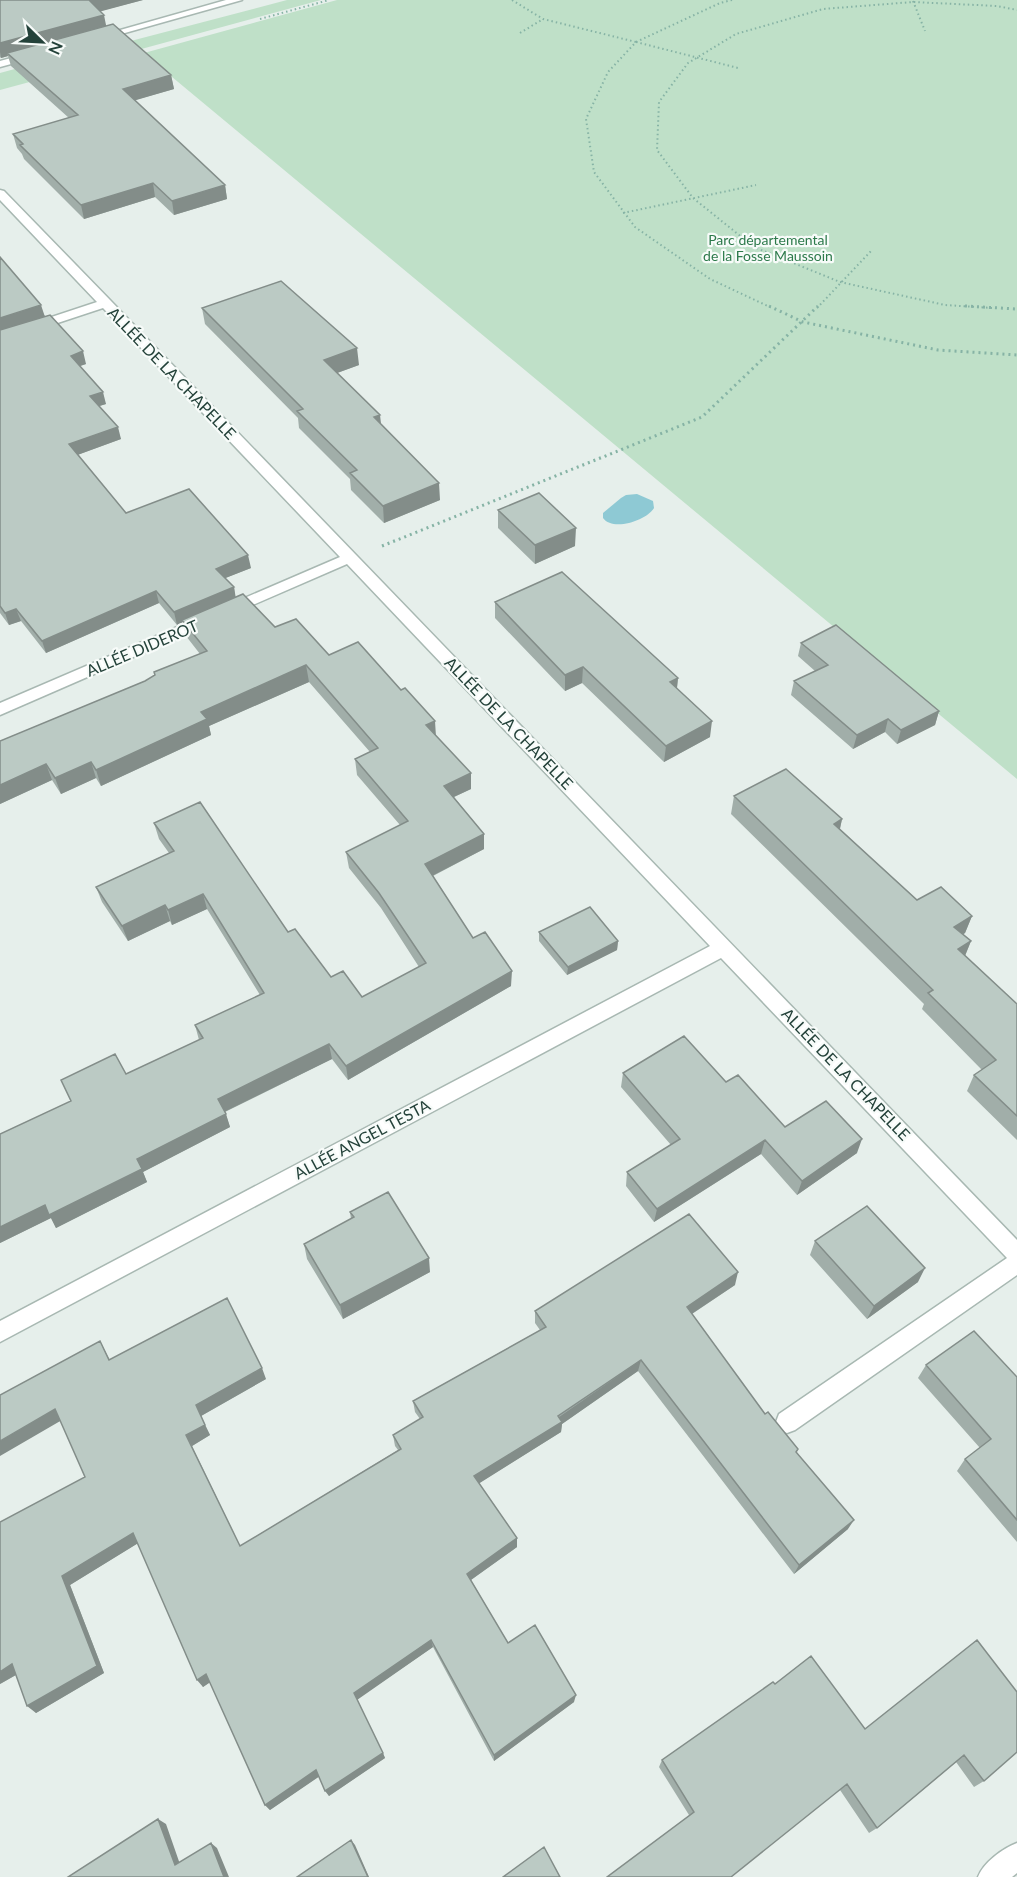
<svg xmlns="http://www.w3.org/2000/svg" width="1017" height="1877" font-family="Lato,sans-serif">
<rect width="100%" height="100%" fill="#e6efeb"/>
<path fill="#bfe0c8" d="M287,0H321L90,63L81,54Z
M337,0H1017V779L154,62L157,61L115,72L104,64Z
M59,57L74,70L0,90V73Z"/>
<path fill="#8ec9d4" d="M637,494L653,501L654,508C647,520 613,532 603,518V513L621,498L626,495Z"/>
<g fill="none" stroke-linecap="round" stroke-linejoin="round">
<defs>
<path id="minor" d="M226,0H242L100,40L92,38Z
M33,52L38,55L37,57L0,67V61Z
M0,190L4,191L110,300L1017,1240V1275L795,1430L787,1433L779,1430L776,1422L779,1414L1007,1258L721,958L0,1342V1321L710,946L347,564L0,715V703L340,557L103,308L0,342V334L97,302L0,200Z
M1017,1843V1873L1012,1877H978C984,1862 1002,1849 1017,1843Z"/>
</defs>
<use href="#minor" stroke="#a8b8b2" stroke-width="3"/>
<path stroke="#86b3a5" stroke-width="2" stroke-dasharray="1.5 3" stroke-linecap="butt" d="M512,0L543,19L636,42
M732,0L720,3L636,42L608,72L586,119L594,172L635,227L710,279L772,308
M913,1L925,31
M260,19L329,0
M520,33L543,19
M623,213L756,185
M817,308L872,250
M992,308L945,305L840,282L754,247L693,198L657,150L659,102L688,63L736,34L823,9L913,2L997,6L1017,10"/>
<path stroke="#86b3a5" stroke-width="3" stroke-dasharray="2 4" stroke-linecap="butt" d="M769,306L803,322L938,350L1017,355
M965,306L1017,309
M382,546L702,417L818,306"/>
<use href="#minor" fill="#fff" fill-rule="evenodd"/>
<path stroke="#86b3a5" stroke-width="2" stroke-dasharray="1.5 3" stroke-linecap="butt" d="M636,42L738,68"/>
</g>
<path fill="#a1aea9" d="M0,0H143L100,11L106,26L171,75L174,89L135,100L225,185L227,199L174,215L155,197L84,219L24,159L22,154L17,148L13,134L69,118L11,66L8,56L1,58L0,57Z
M0,257L45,316L86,364L80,366L106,404L99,406L121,439L77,455L126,513L251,568L225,578L234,587L235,597L275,627L329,655L436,736L471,789L454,797L484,834V849L433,876L473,938L511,986L348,1080L332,1059L225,1112L230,1127L143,1172L147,1182L56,1228L51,1218L0,1243V1134L71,1101L126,1074L199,1040L195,1025L260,995L207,909L172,925L170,921L128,941L102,902L96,887L169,853L159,839L154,823L288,932L331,977L362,997L419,967L381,908L349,868L346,852L400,825L357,775L355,759L370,752L309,682L209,726L211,735L101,786L96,778L61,794L52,780L0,804V741L145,681L155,676L154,672L200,654L186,636L183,622L177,625L159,603L46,653L21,621L9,625L0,613Z
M202,308L359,365L337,373L381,424L440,500L384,523L351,490L350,479L299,428L298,418L205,324Z
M498,510L575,546L535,564L498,528Z
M495,602L678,678L677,689L710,737L664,762L582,683L565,691L495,618Z
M801,643L939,711L935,725L897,744L885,732L853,749L791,695L794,681L815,671L798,656Z
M734,796L842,819L840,829L917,900L972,916L965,933L963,934L971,941L965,956L1017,1004V1140L967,1091L974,1075L982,1070L922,1009L924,1004L731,814Z
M539,932L618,941L617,950L567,975L539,941Z
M623,1073L726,1082L785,1127L857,1153L797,1195L761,1154L654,1222L626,1186L627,1172L671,1145L621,1087Z
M350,1212L430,1272L343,1319L307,1259L304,1244L351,1219Z
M815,1241L918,1282L867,1319L810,1255Z
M735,1285L692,1314L765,1414L798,1449L796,1453L848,1529L794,1574L638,1371L562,1424L561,1432L479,1483L517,1538V1547L471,1580L508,1643L574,1702L494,1761L433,1647L357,1699L385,1758L329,1796L319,1776L270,1810L265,1805L210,1682L203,1687L138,1543L70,1585L104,1673L36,1713L16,1675L0,1684L85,1477L100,1341L110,1360L266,1379L201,1416L210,1435L192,1446L240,1546L398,1450L395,1446L393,1435L420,1419L415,1412L413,1401L540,1330L535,1323V1311Z
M926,1365L1017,1377V1542L957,1471L965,1459L980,1448L918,1378Z
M977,1640L984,1781L974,1787L956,1762L877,1828L869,1833L840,1790L689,1815L659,1767L662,1760L775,1684L865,1729Z"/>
<path fill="#838d89" d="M88,0H143L91,14Z
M104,15L107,30L7,53L8,56L1,58L0,52V43Z
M171,75L174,89L126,103L123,89Z
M153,183L155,197L84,219L81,205Z
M225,185L227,199L174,215L172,201Z
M41,305L45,317L0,332V318Z
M357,348L359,365L326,377L324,360Z
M83,351L86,364L74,368L71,356Z
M103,392L106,404L93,408L90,396Z
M380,415L382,432L374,417Z
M118,427L121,439L72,457L69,444Z
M439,483L440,500L384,523L383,506Z
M576,528L575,546L535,564V545Z
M248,555L251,568L218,581L216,569Z
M234,587L236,599L182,620L183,622L177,625L174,612Z
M156,591L159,603L46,653L42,641Z
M16,609L21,621L9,625L5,613Z
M306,665L309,682L209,726L211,735L101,786L96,770L201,712Z
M583,667L582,683L565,691V675Z
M678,678L676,695L670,682Z
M939,711L935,725L897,744L901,730Z
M888,719L885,732L853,749L857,735Z
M435,721L436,737L426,725Z
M712,721L710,737L664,762L666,746Z
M91,762L96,778L61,794L55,778Z
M46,764L52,780L0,804V785Z
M471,773V789L445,801L444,786Z
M842,819L838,837L834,824Z
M484,834V849L426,879L425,864Z
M203,894L207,909L172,925L168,910Z
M165,905L170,921L128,941L122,926Z
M972,916L965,933L948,944L954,927Z
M618,941L617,950L567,975L568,967Z
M971,941L964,958L958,949Z
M512,971L511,986L348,1080L346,1066Z
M329,1044L332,1059L222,1113L218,1099Z
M226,1114L230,1127L143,1172L147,1182L56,1228L51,1218L0,1243V1227Z
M862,1139L857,1153L797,1195L802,1181Z
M765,1140L761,1154L654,1222L657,1209Z
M429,1258L430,1272L343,1319L340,1305Z
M925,1268L918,1282L867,1319L874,1306Z
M738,1272L735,1285L684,1319L687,1307Z
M641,1360L638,1371L562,1424L561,1432L475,1486L474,1476Z
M262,1368L266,1379L201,1416L196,1405Z
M55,1409L62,1420L0,1456V1441Z
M205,1425L210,1435L192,1446L186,1435Z
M854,1520L848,1529L794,1574L799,1565Z
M133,1533L140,1542L70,1585L104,1673L36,1713L27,1706L62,1576Z
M517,1538V1547L468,1582L467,1574Z
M431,1640L433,1647L357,1700L354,1693Z
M12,1664L21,1672L0,1684V1672Z
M206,1674L212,1681L203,1687L197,1680Z
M576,1695L574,1702L494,1761V1755Z
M383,1753L385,1758L329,1796L325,1791Z
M316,1770L320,1776L270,1810L265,1805Z
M158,1819L166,1824L182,1870L175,1865Z
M351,1840L355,1845L369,1877H368Z
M211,1843L217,1848L229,1877H224Z"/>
<path fill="#bbcac4" stroke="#838d89" stroke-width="1.5" d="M0,0H89L104,15L0,43Z
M113,24L171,75L123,89L225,185L172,201L153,183L81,205L20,145L23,144L13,134L78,115L7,53Z
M0,257L41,305L0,318Z
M281,281L357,348L324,360L380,415L374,417L439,483L383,506L350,473L357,470L297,411L303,409L202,308Z
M50,315L83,351L71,356L103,392L90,396L118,427L69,444L126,513L189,489L248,555L216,569L234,587L174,612L156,591L42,641L16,609L5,613L0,606V330Z
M539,493L576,528L535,545L498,510Z
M562,572L678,678L670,682L712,721L666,746L583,667L565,675L495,602Z
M243,594L275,627L296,619L329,655L358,642L401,690L405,688L435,721L426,725L471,773L444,786L484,834L425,864L473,938L485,932L512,971L346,1066L329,1044L218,1099L226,1114L137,1159L142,1169L49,1215L45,1205L0,1227V1134L71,1101L61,1080L115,1054L126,1074L203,1038L195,1025L264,993L203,894L168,910L165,905L122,926L96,887L174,851L154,823L200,802L288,932L295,929L331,977L343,971L362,997L426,963L379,893L346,852L408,821L355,759L378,748L306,665L201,712L207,719L96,770L91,762L55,778L46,764L0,785V741L145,681L155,675L154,672L207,651L182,620Z
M836,625L939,711L901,730L888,719L857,735L794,681L828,665L801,643Z
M786,769L842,819L834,824L917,900L941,887L972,916L954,927L971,941L958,949L1017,1004V1116L974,1075L996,1060L928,993L933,990L734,796Z
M590,907L618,941L568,967L539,932Z
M684,1036L726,1082L738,1075L785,1127L826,1101L862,1139L802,1181L765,1140L657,1209L627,1172L680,1139L623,1073Z
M388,1192L429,1258L340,1305L304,1244L354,1217L350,1212Z
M867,1206L925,1268L874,1306L815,1241Z
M689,1214L738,1272L687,1307L765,1414L768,1412L798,1449L796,1452L854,1520L799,1565L641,1360L558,1416L562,1422L474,1476L517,1538L467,1574L508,1643L535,1625L576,1695L494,1755L431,1640L354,1693L383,1753L325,1791L316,1770L265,1805L206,1674L197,1680L133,1533L62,1576L97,1666L27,1706L12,1664L0,1672V1522L85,1477L55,1409L0,1441V1395L100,1341L109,1360L227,1298L262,1368L196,1405L205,1425L186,1435L240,1546L401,1449L393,1435L423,1417L413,1401L546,1327L535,1311Z
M974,1331L1017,1377V1520L965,1459L991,1439L926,1365Z
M977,1640L1017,1692V1752L984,1781L964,1755L877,1828L847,1784L731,1877H607L694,1812L662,1760L773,1682L775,1684L811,1656L865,1729Z
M158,1819L175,1865L211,1843L224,1877H68Z
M351,1840L368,1877H297Z
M544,1847L560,1877H503Z"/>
<g text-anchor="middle" stroke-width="4.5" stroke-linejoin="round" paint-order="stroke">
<g font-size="14" fill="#2d7a4b" stroke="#f7fbf9">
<text x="768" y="245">Parc départemental<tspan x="768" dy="16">de la Fosse Maussoin</tspan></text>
</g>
<g font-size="16" fill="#24423a" stroke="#f7fbf9">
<text transform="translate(172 373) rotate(46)" y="6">ALLÉE DE LA CHAPELLE</text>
<text transform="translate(142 648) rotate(-23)" y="6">ALLÉE DIDEROT</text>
<text transform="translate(509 723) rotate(46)" y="6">ALLÉE DE LA CHAPELLE</text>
<text transform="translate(846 1074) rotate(46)" y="6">ALLÉE DE LA CHAPELLE</text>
<text transform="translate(362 1139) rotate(-28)" y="6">ALLÉE ANGEL TESTA</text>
</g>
</g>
<g transform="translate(42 42) rotate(114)" stroke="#f7fbf9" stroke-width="4.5" paint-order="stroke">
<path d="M0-4.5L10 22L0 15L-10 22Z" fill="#24423a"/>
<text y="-9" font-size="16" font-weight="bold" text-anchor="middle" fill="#24423a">N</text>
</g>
</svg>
